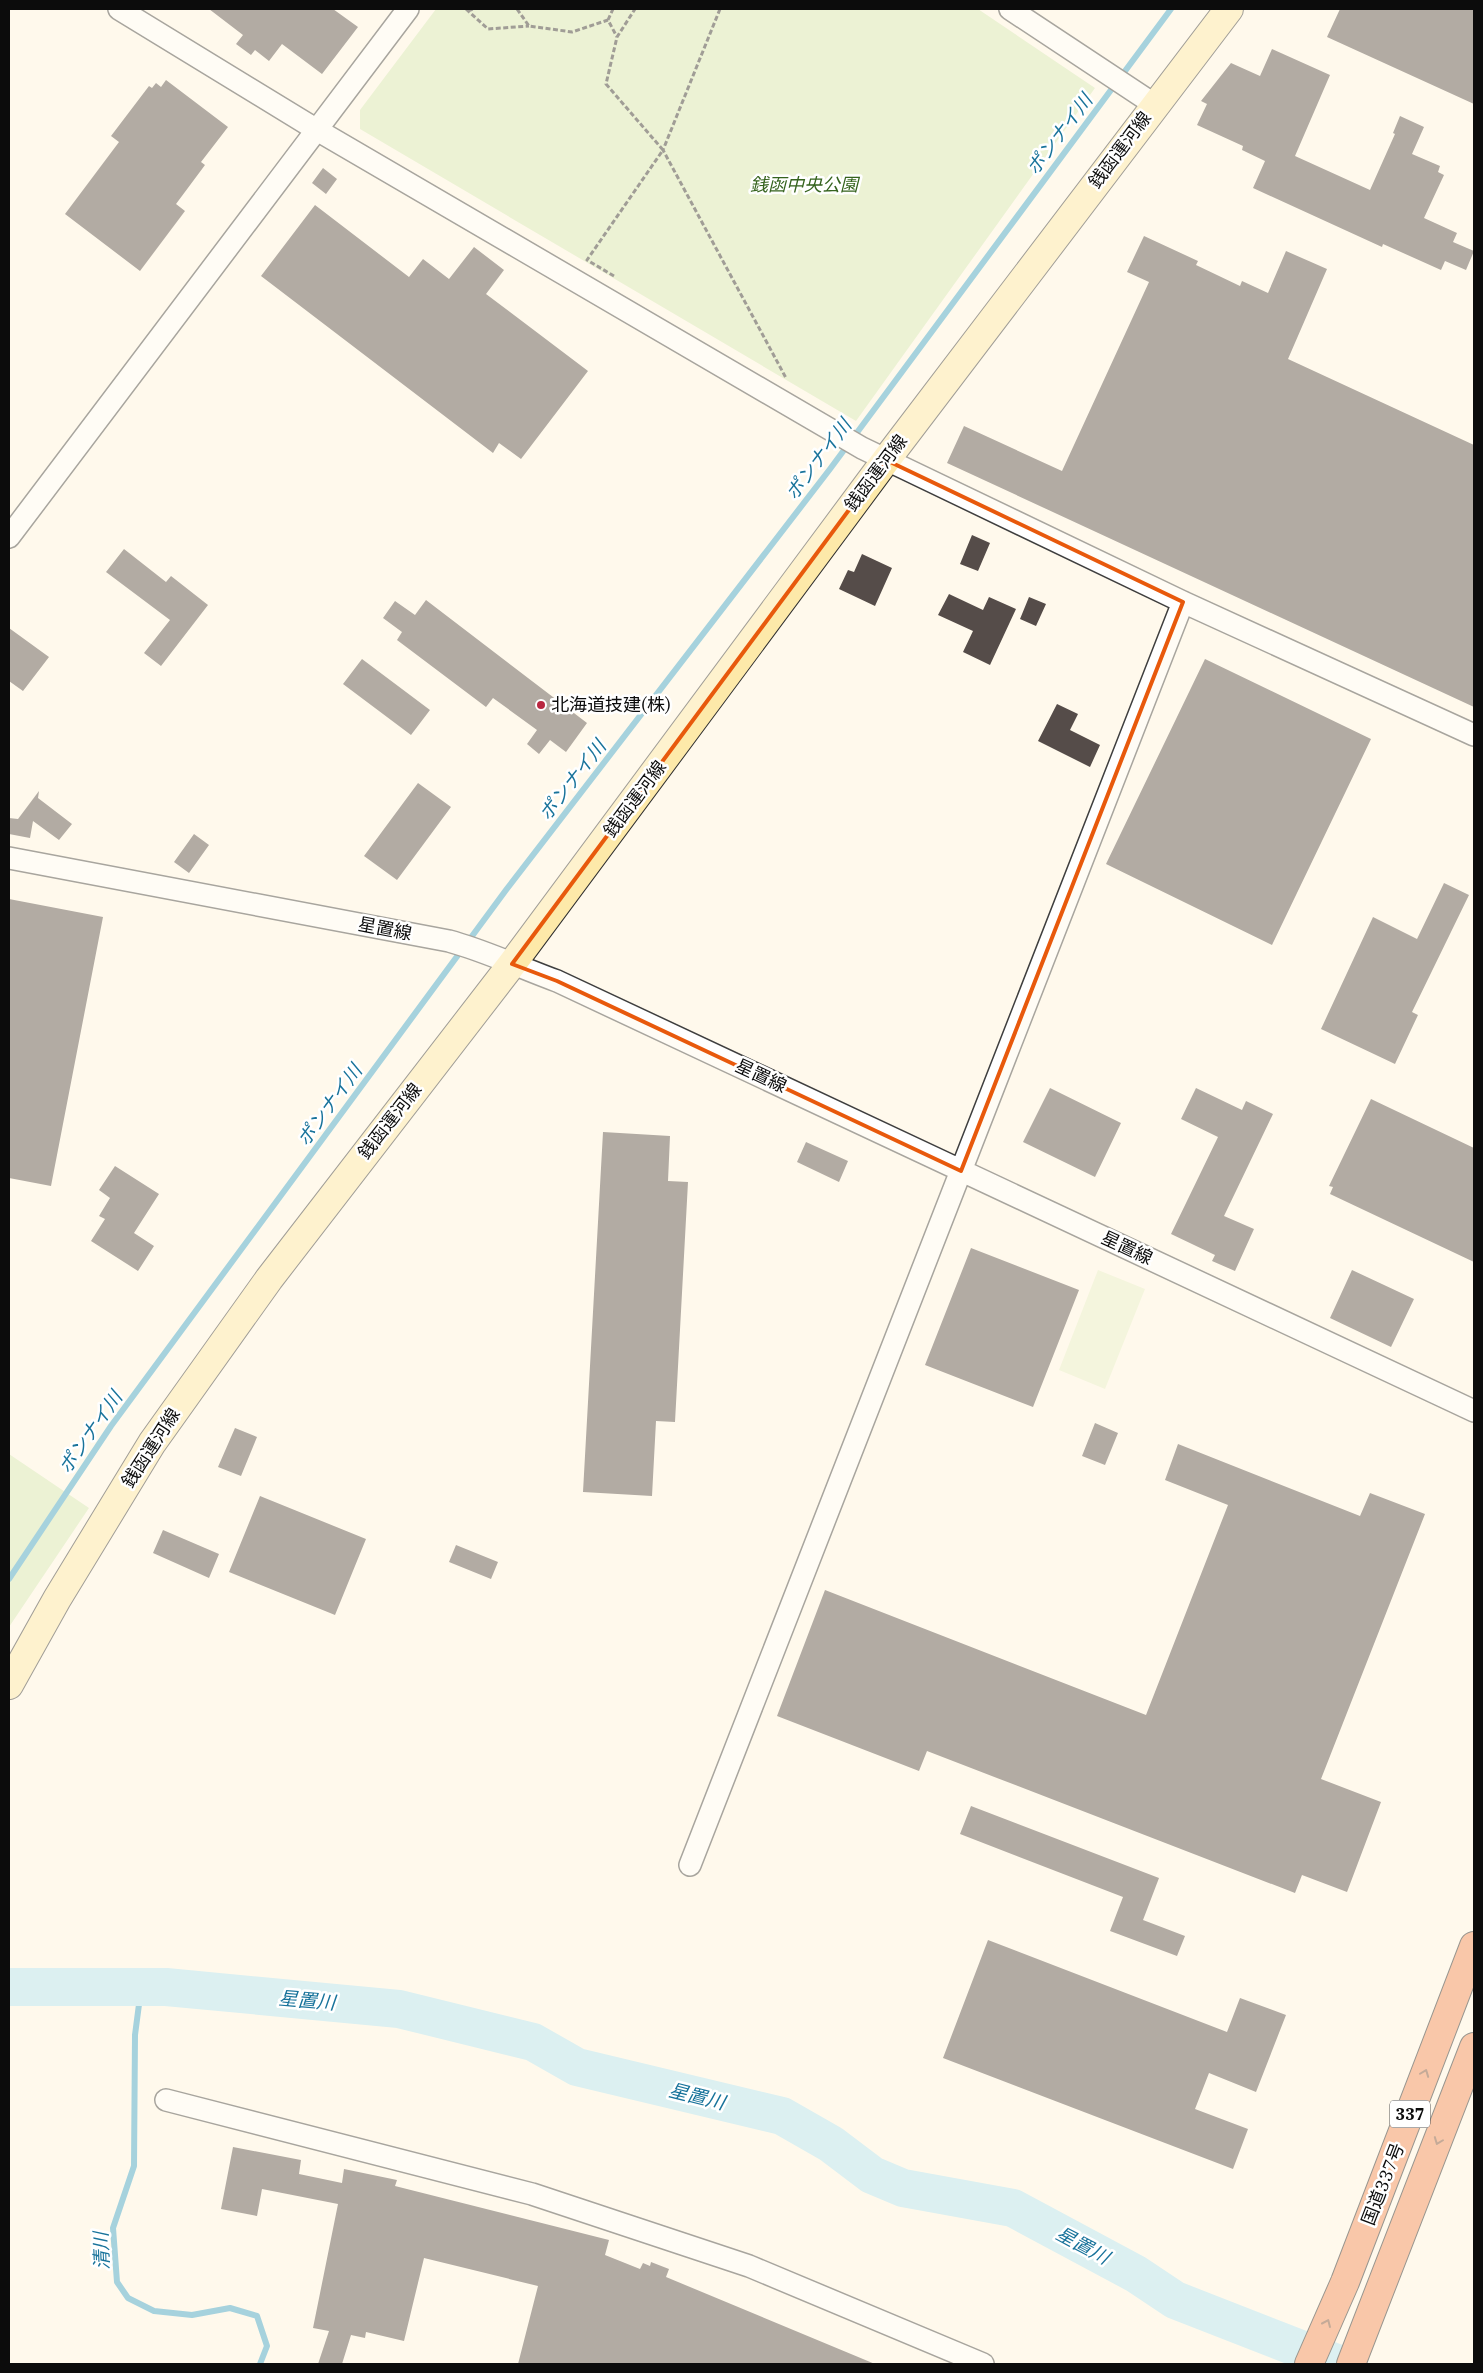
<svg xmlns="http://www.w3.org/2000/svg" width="1483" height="2373" font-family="'IBM Plex Serif','Noto Sans JP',serif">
<rect width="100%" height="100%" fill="#fff9ec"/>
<path fill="#d6e8b7" d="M436,9H978L1095,88L856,421L360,129V110Z
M9,1454L89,1508L9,1627Z"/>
<path fill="#e7efc9" d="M1098,1270L1145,1289L1105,1389L1059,1370Z"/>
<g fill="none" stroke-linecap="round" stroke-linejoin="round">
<path stroke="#3ba3ca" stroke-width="6" d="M9,1579L111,1426L506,890L830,469L1171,9
M141,1989L135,2035L134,2166L113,2228L117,2282L128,2298L154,2311L192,2315L230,2308L257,2316L267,2346L260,2364"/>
<path stroke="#b2e4f5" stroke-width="38" d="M9,1987H166L399,2009L533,2042L577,2067L782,2116L831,2144L872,2175L903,2188L1013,2208L1136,2274L1175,2300L1339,2364"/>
</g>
<path fill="#554c49" d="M209,9H333L358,27L322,74L282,44L269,61L255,50L251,55L236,44L243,35Z
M1340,9H1474V104L1327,37Z
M1272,49L1330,75L1295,156L1370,190L1395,134L1393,133L1400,116L1424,127L1412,154L1440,166L1438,172L1444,175L1424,218L1457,233L1453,242L1474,251L1466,270L1445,261L1441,270L1383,244L1382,247L1253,188L1265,161L1242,150L1243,146L1197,125L1207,104L1201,101L1231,63L1260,76Z
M166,80L228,127L201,162L205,165L176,204L185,211L140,271L65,214L119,142L111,136L149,86L152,88L156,83L161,87Z
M323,168L337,179L326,194L312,183Z
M315,205L409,277L423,259L449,279L474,247L504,270L486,294L588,371L521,459L499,443L493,453L261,276Z
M1144,236L1198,261L1196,265L1240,286L1242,281L1268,293L1286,251L1327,269L1288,359L1474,445V707L947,463L964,426L1062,471L1149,282L1127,272Z
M972,535L990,543L978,571L960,564Z
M124,549L166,582L171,576L208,605L161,666L144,653L170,620L106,572Z
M862,554L892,568L875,606L839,589L848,570L854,572Z
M949,594L983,610L989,597L1016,609L990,665L963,652L973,631L938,615Z
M1029,597L1046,604L1036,626L1020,619Z
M426,600L587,723L566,752L550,740L539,754L527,744L537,730L493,698L486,707L397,640L402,632L383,618L395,601L415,615Z
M9,628L49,657L23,691L9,681Z
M362,659L430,710L411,735L343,684Z
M1205,659L1371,739L1272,945L1106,864Z
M1057,704L1078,714L1070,730L1100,745L1090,767L1038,741Z
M418,783L451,807L397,880L364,856Z
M39,791L38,798L72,824L59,840L33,821L30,838L9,834V818L18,819Z
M194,834L209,845L189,873L174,862Z
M1444,883L1469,895L1412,1012L1418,1015L1395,1064L1321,1029L1373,917L1417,939Z
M9,899L103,917L51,1186L9,1178Z
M1050,1088L1121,1123L1095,1177L1023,1142Z
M1196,1088L1242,1110L1246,1101L1273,1114L1224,1216L1254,1229L1235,1271L1212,1261L1215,1255L1171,1234L1218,1137L1181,1119Z
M1371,1099L1474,1148V1262L1330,1194L1333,1187L1329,1186Z
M603,1132L670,1136L668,1181L688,1182L675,1422L656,1421L652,1496L583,1492Z
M806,1142L848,1161L839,1182L797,1162Z
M115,1166L159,1194L134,1233L154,1246L138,1271L91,1241L105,1219L99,1216L110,1198L99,1190Z
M971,1248L1079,1290L1033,1407L925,1365Z
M1352,1270L1414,1299L1391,1347L1330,1318Z
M1095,1423L1118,1433L1105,1465L1082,1456Z
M235,1428L257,1437L241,1476L218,1467Z
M1178,1444L1360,1516L1370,1493L1425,1514L1321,1779L1381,1802L1347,1892L1302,1875L1295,1893L927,1751L919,1771L777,1716L825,1590L1146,1715L1228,1505L1165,1480Z
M260,1496L366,1539L335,1615L229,1572Z
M163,1530L219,1554L209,1578L153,1553Z
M456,1545L498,1562L491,1579L449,1562Z
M971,1806L1159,1878L1143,1920L1185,1936L1177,1956L1110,1931L1123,1897L960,1834Z
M988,1940L1227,2032L1240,1998L1286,2015L1256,2092L1209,2073L1195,2109L1248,2129L1233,2169L943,2058Z
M233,2147L301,2160L299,2174L342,2183L344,2169L397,2180L395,2186L609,2240L605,2255L640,2269L643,2263L650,2266L651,2262L669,2269L666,2277L875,2364H518L538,2286L424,2258L404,2341L366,2332L365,2338L351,2335L342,2364H318L329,2331L313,2328L338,2204L262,2189L257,2216L221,2209Z"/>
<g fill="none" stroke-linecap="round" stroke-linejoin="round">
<defs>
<path id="street" d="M119,9L317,130L862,448L1183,602L1474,735
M1010,9L1155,105
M9,537L408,9
M9,858L449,941C486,951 521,968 557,981L1474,1411
M690,1865L1183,602
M166,2100L532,2194L749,2266L983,2364"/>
<path id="secondary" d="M9,1685L57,1599L152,1443L269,1279L512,964L886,460L1229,9"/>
<path id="highway" d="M1309,2364L1345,2282L1474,1946
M1351,2364L1474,2047"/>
</defs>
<use href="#street" stroke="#3f3f3f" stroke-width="24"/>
<use href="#secondary" stroke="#2e2e2e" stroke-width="30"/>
<use href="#highway" stroke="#1d1d1d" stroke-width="30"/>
<path stroke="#2e2e2e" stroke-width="3" stroke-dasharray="5 2.5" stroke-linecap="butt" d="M466,9L488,29L529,26
M517,9L529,26L572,32L608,20L617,37
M720,9L663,150L786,378
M468,11L473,9
M608,20L613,9
M614,276L587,260L663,150L606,84L617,37L635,9"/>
<use href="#street" stroke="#fff" stroke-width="21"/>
<use href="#secondary" stroke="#fde9a9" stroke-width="28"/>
<use href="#highway" stroke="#f18a57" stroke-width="28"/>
</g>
<defs><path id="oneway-chevron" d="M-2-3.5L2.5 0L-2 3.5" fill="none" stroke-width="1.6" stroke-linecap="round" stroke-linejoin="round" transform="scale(1.25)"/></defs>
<g stroke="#7e4b32">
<use href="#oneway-chevron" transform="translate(1425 2073) rotate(-69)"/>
<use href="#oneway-chevron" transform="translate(1438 2141) rotate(111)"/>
<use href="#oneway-chevron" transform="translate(1327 2323) rotate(-66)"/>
</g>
<path d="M0 0H1483V2373H0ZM886,460L1183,602L961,1171L557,981L512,964Z" fill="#fff9ec" fill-opacity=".55" fill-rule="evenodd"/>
<path fill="none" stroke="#e8590c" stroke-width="4" stroke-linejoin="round" d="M886,460L1183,602L961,1171L557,981L512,964Z"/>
<circle fill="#b92741" stroke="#fff" stroke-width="2" cx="541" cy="705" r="5"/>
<g text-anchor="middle" stroke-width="5" stroke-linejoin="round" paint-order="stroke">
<rect fill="#fff" stroke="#555" stroke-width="1" x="1390" y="2100.5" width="40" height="27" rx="4"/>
<g font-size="16" font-weight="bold" fill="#0c0c0c">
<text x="1410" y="2120">337</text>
</g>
<g font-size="18" fill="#0c0c0c" stroke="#fff">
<text transform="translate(1120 150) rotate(-53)" y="6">銭函運河線</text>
<text transform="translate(876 473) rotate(-53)" y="6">銭函運河線</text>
<text transform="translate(635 799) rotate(-53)" y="6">銭函運河線</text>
<text transform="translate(385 929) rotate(11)" y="6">星置線</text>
<text transform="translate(761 1076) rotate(25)" y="6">星置線</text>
<text transform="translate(390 1121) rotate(-52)" y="6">銭函運河線</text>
<text transform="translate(1127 1248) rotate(25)" y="6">星置線</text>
<text transform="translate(151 1448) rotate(-57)" y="6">銭函運河線</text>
<text transform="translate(1383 2184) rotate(-69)" y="6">国道337号</text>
</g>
<g font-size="18" font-style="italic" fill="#35631e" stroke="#fff">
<text x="804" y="191">銭函中央公園</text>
</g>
<g font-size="18" fill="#0c0c0c" stroke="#fff" text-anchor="start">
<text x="551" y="711">北海道技建(株)</text>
</g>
<g font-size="19" font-style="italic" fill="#18739b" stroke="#fff">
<text transform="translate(1059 134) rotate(-53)" y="7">ポンナイ川</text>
<text transform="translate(818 459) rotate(-53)" y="7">ポンナイ川</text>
<text transform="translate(572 780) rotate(-52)" y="7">ポンナイ川</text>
<text transform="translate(329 1105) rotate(-54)" y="7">ポンナイ川</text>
<text transform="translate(90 1432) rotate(-55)" y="7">ポンナイ川</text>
<text transform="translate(307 2000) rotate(5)" y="7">星置川</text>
<text transform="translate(697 2096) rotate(14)" y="7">星置川</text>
<text transform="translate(1083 2245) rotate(28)" y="7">星置川</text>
<text transform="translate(101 2251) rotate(-92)" y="7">清川</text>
</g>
</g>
<rect width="1483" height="2373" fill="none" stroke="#0c0c0c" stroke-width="20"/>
</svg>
